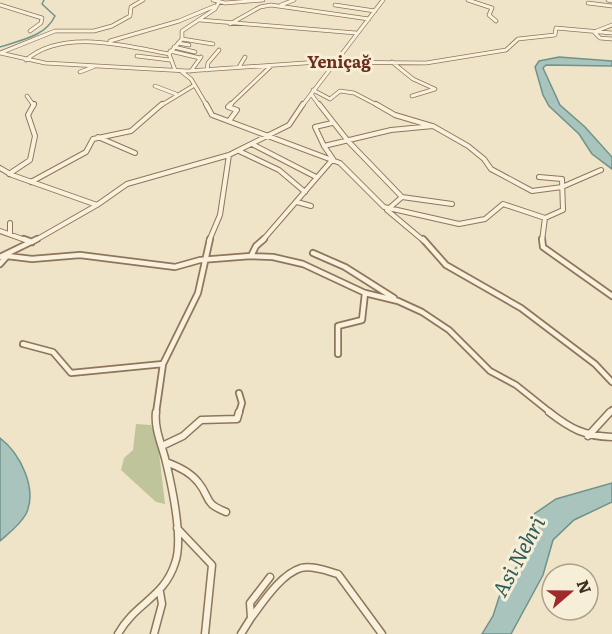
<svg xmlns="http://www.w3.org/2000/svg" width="612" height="634" font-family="Literata,serif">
<rect width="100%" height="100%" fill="#f0e4c8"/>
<path fill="#bfc49a" d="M136,424L151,425L158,444L165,504L156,502L121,470L124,458L133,450Z"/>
<path fill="#a9c4bc" stroke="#6f938a" stroke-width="1.5" d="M559,57L612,61V66L546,65L543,68L560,105L585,127L612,157V169L592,154L579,134L549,106L543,95L535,67L539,61Z
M0,438C20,453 38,489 26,514C20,525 9,533 0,541Z
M612,483V502L574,520L553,540L543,575L511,634H482L493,616L501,591L519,563L534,514L556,499Z"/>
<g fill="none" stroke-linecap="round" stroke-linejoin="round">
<path stroke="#6f938a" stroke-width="1.5" d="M0,47C20,40 45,37 55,16L42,4L44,0"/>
<defs>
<path id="minor-far3" d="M213,0L225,3L263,0
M468,0L492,8L489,15L496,21
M608,0L612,1
M588,3L612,6
M0,5L42,18L41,23L30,31
M281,5L294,0
M335,5L375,11
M200,20L356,33
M230,24L260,7L271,5L369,19
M612,25L594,32L600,38L612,39
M182,39L213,44
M110,41L179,21L215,6
M178,43L189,45
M174,47L195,52
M170,51L200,58
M0,53L45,63L187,71L319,62L426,63L506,50L518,39L555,35L556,28L612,33
M0,53L55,31H94L112,26L130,16L131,7L143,0
M137,56L170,60
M26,60C62,28 127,46 169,54
M392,62L413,79L435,89L412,96
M239,67L245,57
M175,70L169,54L182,39V31L215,9L219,2
M207,70L208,63L219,50
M191,71L201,57
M80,72L93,67
M182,72L191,79L207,106
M155,86L176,94
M313,90L330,99L340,91L354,93L379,106
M311,94L320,106
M27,96L34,106
M160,106L193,86
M229,106L271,66
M302,106L383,0"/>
<path id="minor-far2" d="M206,104L212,115L340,163L384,207L459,224L485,219L503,204L545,218L563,210L562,179L539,177
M319,104L348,141L402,197L387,210L424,241
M376,104L395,115L432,126
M229,121L237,110L228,107L231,104
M98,137L135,153
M252,144L316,177
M324,146L315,127L332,123
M239,151L279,170L305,192
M0,168L12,175L97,205
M9,174L30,160L35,136L28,115L34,104
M31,182L86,152L93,139L131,131L162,104
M402,197L452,204
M297,202L311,206
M10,223V234
M0,231L28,241
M34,241L97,205L127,184L229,155L289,125L303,104
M209,241L220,215L229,155
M262,241L333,159L324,146L391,130L433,126L468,146L484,159L491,169L532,191L562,187L601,170
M542,241L545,218"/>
<path id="minor-far1" d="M24,239L32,242
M423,239L446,265L521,308L595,364L612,382
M542,239L543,247L612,296
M313,253L345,267L394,298
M7,256L32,259L80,255L175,267L200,260L251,256L273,257L303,264L365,293L398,301L422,312L449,330L490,371L516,385L551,413
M251,256L256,246L264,239
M0,257L37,239
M0,264L8,255
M23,344L53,352L71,373L163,364
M338,354V326L362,320L365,293
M156,413L163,364L198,293L210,239
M239,413L242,403L239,393
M609,413L612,410"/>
<path id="minor" d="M549,412C571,429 584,436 612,437
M588,436L610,412
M162,446L183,436L201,420L237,419L239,412
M166,462C177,466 191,473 198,482C212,499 202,502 226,512
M177,528L212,565L205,634
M251,618C263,602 281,574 301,568C312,565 327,571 338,574L382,634
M118,634C135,603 164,598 175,563C184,539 172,487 166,462C162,445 154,429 156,412
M154,634L162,604L160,592
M241,634L251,618L250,603L270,577"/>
</defs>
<use href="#minor-far3" stroke="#8d765c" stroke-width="4.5"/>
<use href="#minor-far2" stroke="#8d765c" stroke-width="6"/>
<use href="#minor-far1" stroke="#8d765c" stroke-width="8"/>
<use href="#minor" stroke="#8d765c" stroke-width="9"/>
<use href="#minor-far3" stroke="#faf1dc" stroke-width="3"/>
<use href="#minor-far2" stroke="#faf1dc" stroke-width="4"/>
<use href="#minor-far1" stroke="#faf1dc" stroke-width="4.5"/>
<use href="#minor" stroke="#faf1dc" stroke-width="6"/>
</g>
<g text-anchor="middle" stroke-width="6" stroke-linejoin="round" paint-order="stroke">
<g font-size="16" font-weight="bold" fill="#6b2e1e" stroke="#f7eed8">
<text x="339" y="68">Yeniçağ</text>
</g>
<g font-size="21" font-style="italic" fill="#2f5d5a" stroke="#f7eed8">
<text transform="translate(519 557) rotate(-62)" y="7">Asi Nehri</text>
</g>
</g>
<g transform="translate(570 592) rotate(70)"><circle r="28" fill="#f7eed8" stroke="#ada18e" stroke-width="1.5"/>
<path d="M0-4.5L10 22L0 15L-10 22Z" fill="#9e2a2b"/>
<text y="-9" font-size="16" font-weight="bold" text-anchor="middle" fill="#3d2e20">N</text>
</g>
</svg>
